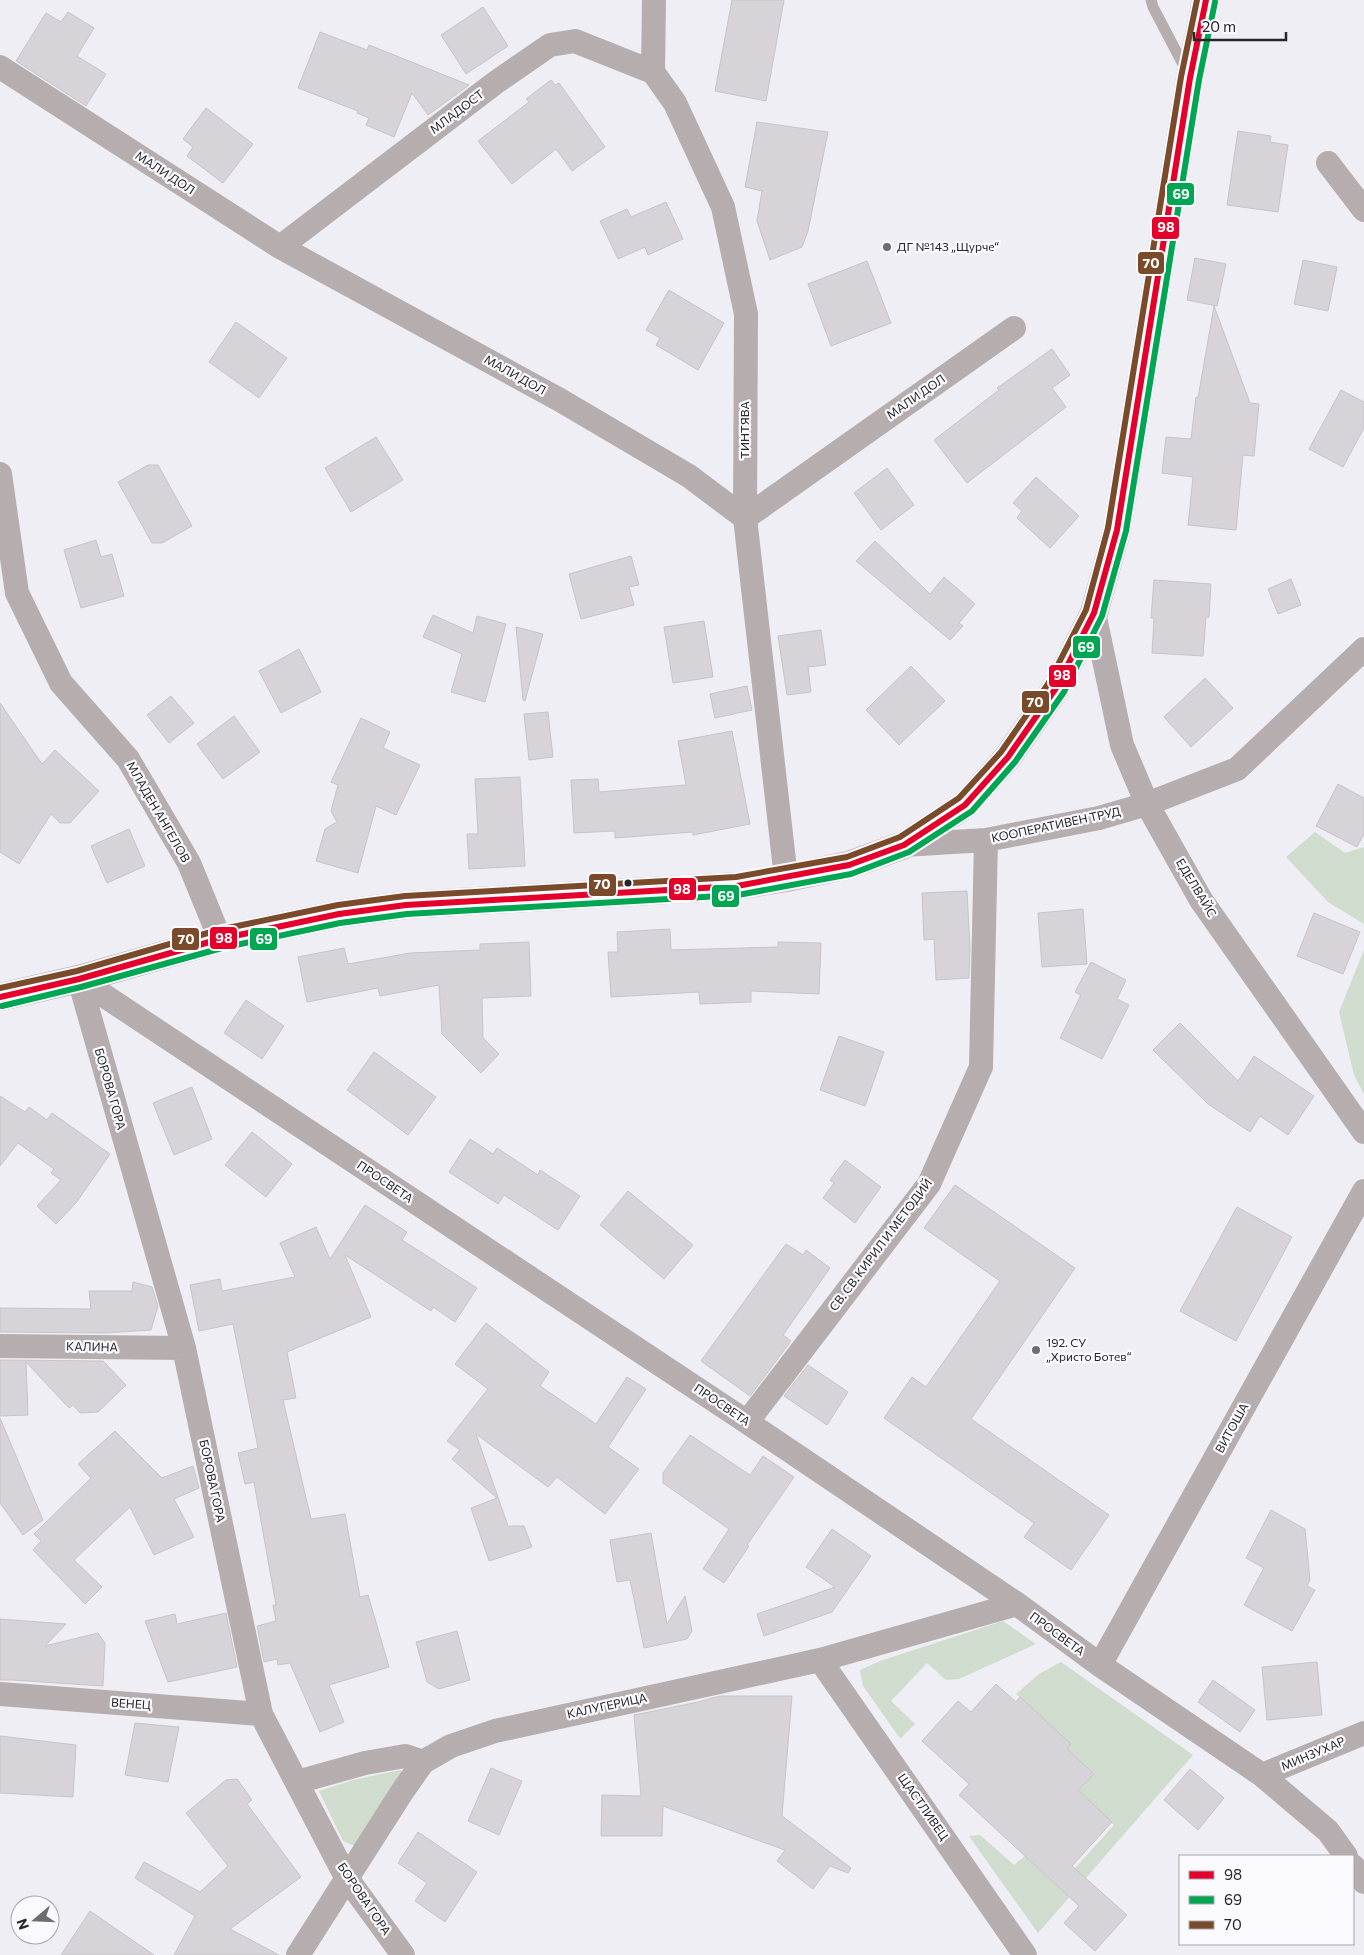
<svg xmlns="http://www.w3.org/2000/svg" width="1364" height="1955" font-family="Commissioner,sans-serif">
<rect width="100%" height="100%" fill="#eeeef4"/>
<path fill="#cfdcce" d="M1315,832L1345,853L1364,847V924L1328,902L1286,857Z
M1364,950V1094L1354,1075L1339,1012Z
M1003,1621L1036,1644L959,1679L946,1680L927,1663L891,1701L915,1724L901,1738L899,1737L863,1686L860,1670L880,1661Z
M1061,1662L1193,1755L1038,1933L969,1836L980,1835L1014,1865L1025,1856L1058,1887L1114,1825L1078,1791L1093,1773L1067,1749L1071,1744L1016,1694L1039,1674Z
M400,1770L404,1774L355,1846L343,1841L319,1791L353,1780Z"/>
<path fill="#d6d4d8" stroke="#c7c4c9" d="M732,0H784L766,101L715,91Z
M483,7L508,46L466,74L441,35Z
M68,12L94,28L77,56L106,74L86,106L16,61L46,13L61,22Z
M320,32L367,50L369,45L469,85L428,115L412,93L394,137L366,125L369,118L357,113L358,111L298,88Z
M551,80L555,85L559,83L605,147L572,171L556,149L512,184L478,141L529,102L526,99Z
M206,108L253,144L223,183L187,156L193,147L183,139Z
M757,122L828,132L808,231L802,247L770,260L757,221L762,191L745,187Z
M1238,131L1271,136L1270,142L1288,145L1278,212L1227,205Z
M666,202L683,239L648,255L645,247L618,259L600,221L627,209L631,217Z
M1195,258L1226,264L1217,306L1187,300Z
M1303,260L1337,267L1328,311L1294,304Z
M867,261L891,323L831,346L808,284Z
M669,290L724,323L698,370L656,345L660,338L646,330Z
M1214,306L1250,403L1259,404L1254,456L1243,455L1236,530L1188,525L1193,477L1162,473L1166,437L1191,439L1196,397L1198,398Z
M236,322L287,358L259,398L209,362Z
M1052,349L1070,375L1052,388L1066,407L967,483L934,440L999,390L997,388Z
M1341,390L1364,402V428L1343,467L1309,449Z
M376,437L403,480L351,512L325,468Z
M148,465H158L192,526L162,543H152L118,482Z
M887,468L914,505L881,530L854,493Z
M1036,477L1079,516L1050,548L1017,518L1022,511L1013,503Z
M96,540L101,557L112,554L124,596L81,608L64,550Z
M875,541L930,594L944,577L975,604L959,623L963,626L950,640L856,561Z
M631,556L639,585L629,587L634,605L581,619L569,574Z
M1291,579L1301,605L1278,614L1268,589Z
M1154,580L1211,584L1209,617H1206L1203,656L1152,653L1154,618H1151Z
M433,615L473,633L477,616L506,624L485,702L451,692L462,654L423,637Z
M704,621L713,677L673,683L664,627Z
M516,627L543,634L525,701L523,700Z
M821,630L826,665L808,667L811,692L787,695L778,636Z
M299,649L321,692L281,713L259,671Z
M911,666L945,701L899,745L866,710Z
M1205,678L1233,708L1191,747L1164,717Z
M747,686L752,710L715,718L710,694Z
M171,696L194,723L169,743L147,715Z
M0,703L42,764L55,750L99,791L70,823H60L51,814L19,864L0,852Z
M548,712L553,757L529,760L524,714Z
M234,716L260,752L223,779L197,744Z
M361,718L390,732L383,748L420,765L396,815L376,806L358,873L316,861L325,829L337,822L331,811L338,785L331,782Z
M732,731L750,824L693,835V832L615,838V831L574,833L571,780L598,779L599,792L686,785L678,741Z
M520,777L525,866L469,869L467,834H478L475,779Z
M1338,784L1364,798V834L1357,847L1316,826Z
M129,829L145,866L107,883L91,846Z
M967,891L970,948L969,978L936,980L934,939L924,940L922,893Z
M1083,909L1087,964L1042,967L1038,913Z
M1314,913L1360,932L1343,974L1297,956Z
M670,929L671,950L778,947V942L821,943L819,994L751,991V1002L700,1004L699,992L611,997L608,952H618L617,932Z
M529,942L531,996L482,998L483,1038L499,1054L481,1073L442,1034L439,985L380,996L378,988L307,1002L298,957L344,948L348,964L410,953L480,950V944Z
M1091,962L1126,980L1117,999L1129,1005L1102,1059L1060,1038L1081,995L1075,992Z
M246,1000L284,1026L262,1059L224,1033Z
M1180,1023L1238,1081L1254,1056L1314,1096L1288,1135L1260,1116L1250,1132L1208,1104L1153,1050Z
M839,1036L884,1052L865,1106L820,1090Z
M374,1052L436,1097L408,1135L347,1090Z
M192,1087L212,1139L174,1155L153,1103Z
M0,1096L25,1112L29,1107L47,1120L52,1113L110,1154L76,1203L56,1224L37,1206L61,1180L51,1173L54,1169L18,1143L0,1166Z
M252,1132L292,1164L266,1197L225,1165Z
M470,1139L493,1154L497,1148L538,1175L540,1170L580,1196L558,1230L504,1195L498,1204L449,1172Z
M845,1160L881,1187L855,1223L823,1198L834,1183L830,1180Z
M955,1185L1075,1268L971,1419L1109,1515L1071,1570L1024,1537L1034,1523L884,1418L912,1377L926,1387L1000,1281L924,1228Z
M628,1191L693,1245L664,1279L600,1225Z
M365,1205L407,1232L402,1240L477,1288L455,1322L433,1307L431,1311L345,1255L371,1317L287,1352L296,1398L283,1400L311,1519L345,1514L360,1597L368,1595L389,1667L329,1685L344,1722L320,1732L290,1663L278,1665L277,1659L264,1662L257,1626L276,1621L273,1605H276L254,1482L245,1484L238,1453L258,1448L233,1324L199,1331L190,1285L220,1279L222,1291L295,1277L280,1243L316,1227L330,1259Z
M1237,1207L1292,1237L1236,1341L1180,1311Z
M786,1244L803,1255L806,1250L830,1268L783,1335L791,1341L750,1396L701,1361Z
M133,1282L152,1287L158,1306L151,1330L105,1333L0,1332V1308L91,1309L89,1291H132Z
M486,1323L549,1372L540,1386L596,1424L627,1377L646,1389L608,1447L639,1469L605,1514L557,1477L548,1487L476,1434L508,1526H524L532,1547L489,1561L471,1508L497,1498L452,1459L460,1450L447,1441L488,1389L455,1364Z
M0,1360L103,1361L126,1385L98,1412L80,1413L73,1405L69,1408L26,1362L28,1415L0,1416Z
M808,1365L848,1392L827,1425L784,1396Z
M0,1418L43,1520L23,1535L0,1503Z
M115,1431L162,1478L193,1466L199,1488L174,1499L194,1537L154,1555L130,1507L74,1560L102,1587L85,1604L33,1550L41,1541L34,1534L91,1478L78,1464Z
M690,1435L750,1475L763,1456L794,1477L747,1545L749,1546L724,1583L703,1569L729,1529L663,1483V1473Z
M1271,1510L1305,1529L1310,1580L1307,1586L1315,1590L1292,1631L1244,1605L1264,1568L1246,1558Z
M832,1529L871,1556L832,1612L764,1636L757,1614L835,1587L806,1567Z
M651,1533L667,1624L685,1596L692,1631L687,1639L644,1648L630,1580L617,1582L610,1540Z
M226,1613L237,1667L168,1682L145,1621L175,1614L177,1624Z
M0,1619L66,1624L45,1646L98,1633L105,1643L103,1686L12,1680H0Z
M457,1631L470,1680L439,1689L427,1682L416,1642Z
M1317,1662L1322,1715L1267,1720L1262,1667Z
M1213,1680L1255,1710L1240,1732L1198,1702Z
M996,1684L1016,1702L1020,1697L1071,1744L1067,1749L1094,1774L1078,1790L1112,1822L1072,1866L1127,1915L1095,1951L1064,1923L1079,1906L959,1795L969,1784L922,1741L958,1701L971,1712Z
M720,1696H792L782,1816L851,1868L848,1873L830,1866L813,1889L777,1861L785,1850L663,1806L662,1836H601L602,1795L641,1796L634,1715L698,1702Z
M135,1723L179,1727L168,1782L125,1775Z
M0,1736L76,1745L73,1797L0,1793Z
M491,1768L522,1781L499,1835L468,1821Z
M1190,1769L1224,1798L1198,1830L1164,1800Z
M237,1779L252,1800L247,1804L301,1877L230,1929L279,1955H174L195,1916L135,1878L144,1862L200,1892L228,1866L186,1813L226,1780Z
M418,1832L477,1872L445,1922L415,1901L427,1883L398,1863Z
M90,1911L154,1955H61Z"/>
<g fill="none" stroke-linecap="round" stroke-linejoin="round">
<path stroke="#b5adae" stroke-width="11" d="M1151,0L1153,7L1187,72"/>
<path stroke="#b5adae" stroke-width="24" d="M654,0L653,72L675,103L723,207L746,314L745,518L786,878
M0,67L280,247L560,400L689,476L745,518L1014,328
M1328,163L1364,210
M280,247L495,83L550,45L575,41L653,72
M0,474L17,593L61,683L128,759L189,863L220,939
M1094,613L1122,745L1147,804L1201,900L1364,1132
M904,845L986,840L1099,818L1147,804L1237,769L1364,649
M79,979L747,1422L1017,1604L1100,1665L1262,1775L1328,1831L1346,1856
M79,979L184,1348L261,1714L346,1877L403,1955
M0,1346L184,1348
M747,1422L929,1184L981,1067L986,840
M820,1660L1025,1955
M1100,1665L1364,1191
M0,1694L261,1714
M1262,1775L1364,1733
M297,1782L365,1763L405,1756L423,1762
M1353,1866L1364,1882
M298,1955L402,1792L423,1762L451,1746L495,1731L820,1660L1017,1604"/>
<path stroke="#b5adae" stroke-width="28" d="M0,997L79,979L220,939L339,914L406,905L737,886L786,878L849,865L904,845L965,805L1008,757L1056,688L1094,613L1117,530L1190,78L1206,0"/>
<defs>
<path id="bus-1" d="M0,997L79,979L220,939L339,914L406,905L737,886L849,865L904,845L965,805L1008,757L1056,688L1094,613L1117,530L1190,78L1206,0"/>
<path id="bus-2" d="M2,1006L81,987L222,948L340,923L407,914L738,895L851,874L909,852L972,811L1015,762L1064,692L1102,616L1126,531L1199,80L1215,2"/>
<path id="bus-3" d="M0,988L77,971L218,930L338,905L405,896L736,877L847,857L900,837L959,798L1001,752L1048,684L1086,610L1108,528L1181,77L1197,0"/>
</defs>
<use href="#bus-1" stroke="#faf9fe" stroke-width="10"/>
<use href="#bus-2" stroke="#faf9fe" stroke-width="10"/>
<use href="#bus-3" stroke="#faf9fe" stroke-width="10"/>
<use href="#bus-1" stroke="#e4002b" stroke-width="6"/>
<use href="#bus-2" stroke="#00a651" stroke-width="6"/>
<use href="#bus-3" stroke="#7a4b2a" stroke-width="6"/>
</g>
<g fill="#6d6c71" stroke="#faf9fe" stroke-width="2">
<circle cx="887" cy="247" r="5"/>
<circle cx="1036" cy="1350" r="5"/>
</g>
<circle fill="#27262b" stroke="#faf9fe" stroke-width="2" cx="628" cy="883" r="4.5"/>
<g text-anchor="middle" stroke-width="4.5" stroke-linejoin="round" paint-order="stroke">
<g font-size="12" fill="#27262b" stroke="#faf9fe">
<text transform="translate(457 112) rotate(-37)" y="4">МЛАДОСТ</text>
<text transform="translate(165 173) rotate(33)" y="4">МАЛИ ДОЛ</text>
<text transform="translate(515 375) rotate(29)" y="4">МАЛИ ДОЛ</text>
<text transform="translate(916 397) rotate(-35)" y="4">МАЛИ ДОЛ</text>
<text transform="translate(745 430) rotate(-90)" y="4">ТИНТЯВА</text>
<text transform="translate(158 812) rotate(60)" y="4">МЛАДЕН АНГЕЛОВ</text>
<text transform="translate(1056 825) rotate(-12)" y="4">КООПЕРАТИВЕН ТРУД</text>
<text transform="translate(1196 888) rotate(59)" y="4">ЕДЕЛВАЙС</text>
<text transform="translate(110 1089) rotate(74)" y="4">БОРОВА ГОРА</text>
<text transform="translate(385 1182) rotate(34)" y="4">ПРОСВЕТА</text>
<text transform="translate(881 1245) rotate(-53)" y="4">СВ. СВ. КИРИЛ И МЕТОДИЙ</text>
<text transform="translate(92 1347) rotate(1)" y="4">КАЛИНА</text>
<text transform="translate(722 1405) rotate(34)" y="4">ПРОСВЕТА</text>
<text transform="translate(1232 1428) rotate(-61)" y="4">ВИТОША</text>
<text transform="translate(212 1481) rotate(78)" y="4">БОРОВА ГОРА</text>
<text transform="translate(1057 1634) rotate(36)" y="4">ПРОСВЕТА</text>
<text transform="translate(131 1704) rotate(4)" y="4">ВЕНЕЦ</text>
<text transform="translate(607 1706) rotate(-12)" y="4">КАЛУГЕРИЦА</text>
<text transform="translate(1313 1754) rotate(-23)" y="4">МИНЗУХАР</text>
<text transform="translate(923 1807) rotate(55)" y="4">ЩАСТЛИВЕЦ</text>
<text transform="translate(364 1899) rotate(56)" y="4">БОРОВА ГОРА</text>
</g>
<g font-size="12" fill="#27262b" stroke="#faf9fe" text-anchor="start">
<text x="897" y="251">ДГ №143 „Щурче“</text>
<text x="1046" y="1347">192. СУ<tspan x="1046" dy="14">„Христо Ботев“</tspan></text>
</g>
</g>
<g stroke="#faf9fe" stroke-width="2">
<rect x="1166" y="182" width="29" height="24" rx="5" fill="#00a651"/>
<rect x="1151" y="216" width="29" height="24" rx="5" fill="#e4002b"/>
<rect x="1137" y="251" width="28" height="24" rx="5" fill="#7a4b2a"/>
<rect x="1072" y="635" width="29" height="24" rx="5" fill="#00a651"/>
<rect x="1048" y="664" width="29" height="24" rx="5" fill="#e4002b"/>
<rect x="1021" y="690" width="29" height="24" rx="5" fill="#7a4b2a"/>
<rect x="588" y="873" width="29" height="24" rx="5" fill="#7a4b2a"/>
<rect x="668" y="877" width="29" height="24" rx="5" fill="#e4002b"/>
<rect x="711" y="884" width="29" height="24" rx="5" fill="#00a651"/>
<rect x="209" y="926" width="29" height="24" rx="5" fill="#e4002b"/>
<rect x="249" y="927" width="29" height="24" rx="5" fill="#00a651"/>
<rect x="171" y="927" width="29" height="24" rx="5" fill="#7a4b2a"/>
</g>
<g font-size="14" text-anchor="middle" font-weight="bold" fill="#fff">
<text x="1181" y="199">69</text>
<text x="1166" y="232">98</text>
<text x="1151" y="268">70</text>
<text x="1086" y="652">69</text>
<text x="1062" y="680">98</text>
<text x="1035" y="707">70</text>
<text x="602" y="889">70</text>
<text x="682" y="894">98</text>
<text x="726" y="901">69</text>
<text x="224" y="943">98</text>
<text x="264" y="944">69</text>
<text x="186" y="944">70</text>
</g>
<rect x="1179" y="1855" width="175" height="90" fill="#faf9fe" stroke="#a6a5aa"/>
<rect x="1189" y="1871" width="25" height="8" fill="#e4002b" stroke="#a6a5aa"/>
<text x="1224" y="1880" font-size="15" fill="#27262b">98</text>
<rect x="1189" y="1896" width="25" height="8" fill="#00a651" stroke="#a6a5aa"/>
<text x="1224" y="1905" font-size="15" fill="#27262b">69</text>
<rect x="1189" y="1921" width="25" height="8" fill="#7a4b2a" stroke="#a6a5aa"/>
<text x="1224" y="1930" font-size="15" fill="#27262b">70</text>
<g transform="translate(35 1920) rotate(251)"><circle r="24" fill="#faf9fe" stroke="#a6a5aa"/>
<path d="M0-4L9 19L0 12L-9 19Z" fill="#6d6c71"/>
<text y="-8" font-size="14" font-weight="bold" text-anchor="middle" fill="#27262b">N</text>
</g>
<path d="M1194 32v8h92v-8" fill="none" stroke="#27262b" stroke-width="2.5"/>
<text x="1202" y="32" font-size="15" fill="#27262b" stroke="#faf9fe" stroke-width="4" paint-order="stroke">20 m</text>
</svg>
